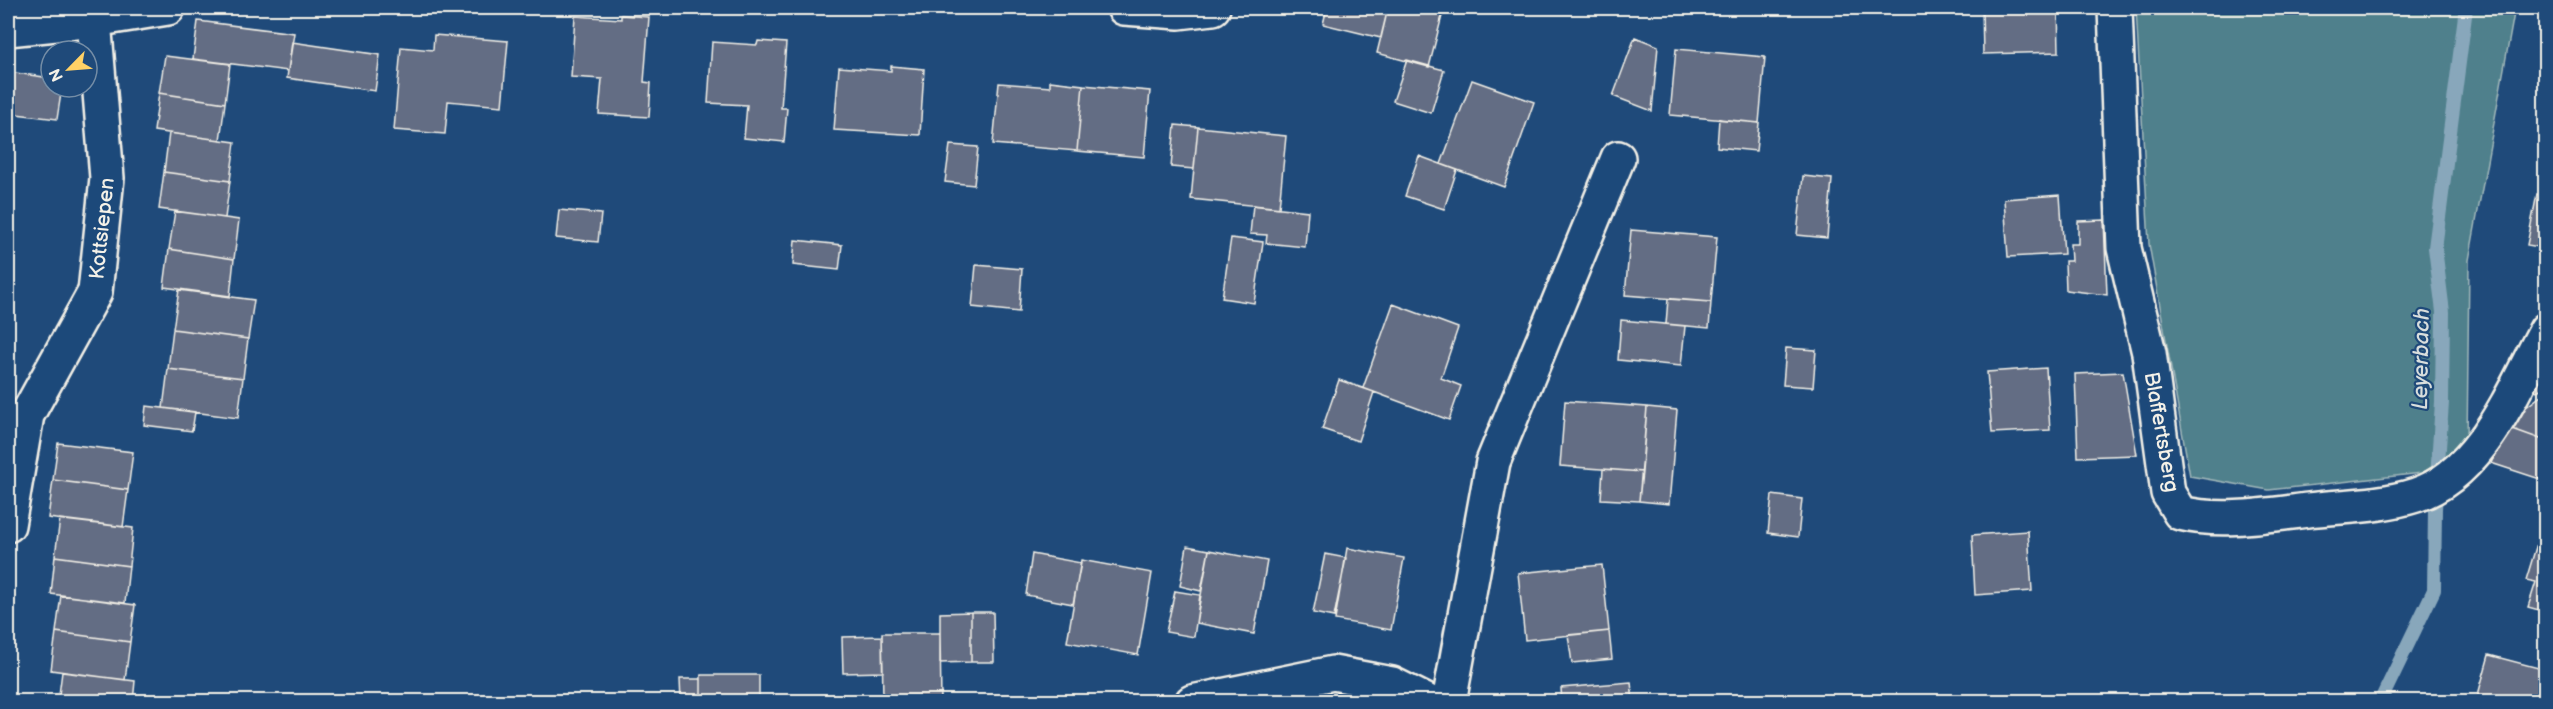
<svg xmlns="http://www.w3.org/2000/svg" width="2553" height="709" font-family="'Balsamiq Sans',sans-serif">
<rect width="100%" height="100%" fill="#1f4a7a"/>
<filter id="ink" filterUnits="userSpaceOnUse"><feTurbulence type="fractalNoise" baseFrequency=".0167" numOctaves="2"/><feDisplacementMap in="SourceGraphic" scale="12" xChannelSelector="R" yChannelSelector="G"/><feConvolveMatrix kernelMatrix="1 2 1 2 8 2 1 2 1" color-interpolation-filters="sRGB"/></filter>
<g filter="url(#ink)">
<path fill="#4f808c" stroke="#a2b8ba" stroke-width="1.5" d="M2136,8H2515L2469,260L2467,446L2422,473L2269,490L2190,476L2149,244Z"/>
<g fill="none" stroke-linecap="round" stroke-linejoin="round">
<path stroke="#88a7bb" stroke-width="14" d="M2380,702L2434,590L2435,509L2442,402L2443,312L2435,248L2466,8"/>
</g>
<path fill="#646d84" stroke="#f4f1e8" stroke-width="1.5" d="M1327,8H1388L1381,38L1323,24Z
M1388,8H1444L1429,67L1377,53Z
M1982,8H2058L2059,52L1983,54Z
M621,15L649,17L644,82L651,83L649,117L599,114L602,79L571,77L575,16L621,19Z
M198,21L294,33L288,71L193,59Z
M434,35L508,41L502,106L448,101L445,134L394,130L401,47L433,50Z
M1635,37L1658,46L1652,111L1613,96Z
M758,41L786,43L781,108H787L784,142L744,138L747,105L708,103L712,42L757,45Z
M292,42L380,55L375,91L287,78Z
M1676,49L1765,57L1759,123L1670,115Z
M165,56L230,64L225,103L159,93Z
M1407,60L1444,70L1431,113L1393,101Z
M891,66L924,69L920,135L834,130L839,67L891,71Z
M8,72L51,78V87H62L57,119L8,113Z
M1472,80L1534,102L1504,187L1441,164Z
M1050,81L1083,85L1077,151L993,144L999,83L1050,87Z
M1083,85L1150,91L1144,157L1077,151Z
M159,93L225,103L220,140L154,131Z
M1719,119L1759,123L1756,151L1717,147Z
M1175,125L1198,127L1194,169L1171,167Z
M1198,127L1286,136L1279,208L1191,199Z
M169,133L235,142L230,181L164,172Z
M950,145L978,147L974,185L945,182Z
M1419,156L1457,170L1444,209L1405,196Z
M164,172L230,181L225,218L159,209Z
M1803,176L1832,179L1827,238L1797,235Z
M2537,194L2546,196V248L2527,245Z
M2060,195L2064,254L2008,257L2004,199Z
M1253,205L1308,211L1305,247L1266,243L1267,235L1250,234Z
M559,210L601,214L598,242L556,238Z
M175,211L239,220L234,259L169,249Z
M2104,220L2107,295L2066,290L2065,261H2071L2070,244H2078V221Z
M1631,230L1717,237L1711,302L1625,295Z
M1231,238L1263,242L1254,303L1222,298Z
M795,240L842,245L839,270L793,265Z
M169,249L234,259L230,296L164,287Z
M976,265L1022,269L1019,312L972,307Z
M8,283L15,285L8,346Z
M179,290L254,300L248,339L173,329Z
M1668,299L1711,302L1709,328L1666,324Z
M1393,304L1458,328L1441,378L1461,386L1449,420L1363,388Z
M1621,320L1685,326L1681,366L1618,360Z
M173,329L248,339L243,378L168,369Z
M1786,348L1816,350L1813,387L1783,385Z
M2546,360V386L2537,391L2529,386Z
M2046,368L2050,430L1992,433L1987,372Z
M168,369L243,378L238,418L163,408Z
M2123,372L2137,455L2078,457L2075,374Z
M1339,380L1374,392L1358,441L1322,429Z
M2546,392V441L2510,428L2517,414Z
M1565,401L1647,407L1642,472L1560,466Z
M146,406L195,412L192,431L144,425Z
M1647,407L1677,410L1669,504L1639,501Z
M2510,428L2546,441V481L2491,463Z
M58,443L133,452L128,490L53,480Z
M1603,469L1642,472L1639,501L1601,499Z
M53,480L128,490L123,527L48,518Z
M1772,495L1802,499L1798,537L1768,533Z
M2546,514V612L2528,607L2536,582L2526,580Z
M60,519L133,528L129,566L55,556Z
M2028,531L2032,591L1975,595L1972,535Z
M1187,546L1209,550L1201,591L1180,586Z
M1347,548L1404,558L1391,630L1335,620Z
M1209,550L1267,561L1254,634L1196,623Z
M1032,554L1081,563L1073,604L1026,595Z
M1325,554L1346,558L1334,617L1313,613Z
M55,556L129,566L125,603L51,594Z
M1081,560L1152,573L1138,655L1067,642Z
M1602,565L1609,631L1525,640L1518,573Z
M1175,591L1200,595L1194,637L1166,632Z
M61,595L135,605L130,642L56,632Z
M971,612H993L994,662H971Z
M971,612V662L940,663V613Z
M1609,631L1612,659L1572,663L1568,635Z
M56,632L130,642L125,680L51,670Z
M882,633H940L941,702H883Z
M882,636L883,672L843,673L842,637Z
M2489,655L2546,670V702H2476Z
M62,672L135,681L133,702H58Z
M701,675H759V702H701Z
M680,679H701V702H681Z
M1631,682L1633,702H1562L1561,688Z"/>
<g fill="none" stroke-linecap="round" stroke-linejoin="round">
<defs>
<g id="minor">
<path d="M1124,8L1179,12L1213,8"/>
<path d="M2115,8L2124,248L2149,353L2168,493L2180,513C2220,523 2267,515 2308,510C2343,506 2382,506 2416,495C2483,473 2514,387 2546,330"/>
<path d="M8,29L94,20L168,8"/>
<path id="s1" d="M8,525L27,415L95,292L107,178L94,20"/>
<path d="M1192,702L1333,673L1392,684L1428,702"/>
<path d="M1449,702L1493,462L1618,158"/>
</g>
</defs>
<use href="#minor" stroke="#f4f1e8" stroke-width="38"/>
<use href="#minor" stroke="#1f4a7a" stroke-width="33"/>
</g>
</g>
<g text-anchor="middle" stroke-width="4.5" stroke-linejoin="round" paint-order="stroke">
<g font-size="21" fill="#f4f1e8" stroke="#1f4a7a">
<text dy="7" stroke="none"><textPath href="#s1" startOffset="316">Kottsiepen</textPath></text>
<text transform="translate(2162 432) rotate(80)" y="7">Blaffertsberg</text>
</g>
<g font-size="22" font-style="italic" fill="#d9dedd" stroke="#1f4a7a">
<text transform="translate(2420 359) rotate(-89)" y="8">Leyerbach</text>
</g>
</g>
<rect width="2553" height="709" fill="none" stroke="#1f4a7a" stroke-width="30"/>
<rect x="15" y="15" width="2523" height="679" fill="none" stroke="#f4f1e8" stroke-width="2" filter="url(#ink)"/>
<g transform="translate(69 69) rotate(245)"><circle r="28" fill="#1f4a7a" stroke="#748da6" stroke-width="1.5"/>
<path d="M0-4.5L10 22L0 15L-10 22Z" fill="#ffd166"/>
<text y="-9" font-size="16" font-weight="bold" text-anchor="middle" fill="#f4f1e8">N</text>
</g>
</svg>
